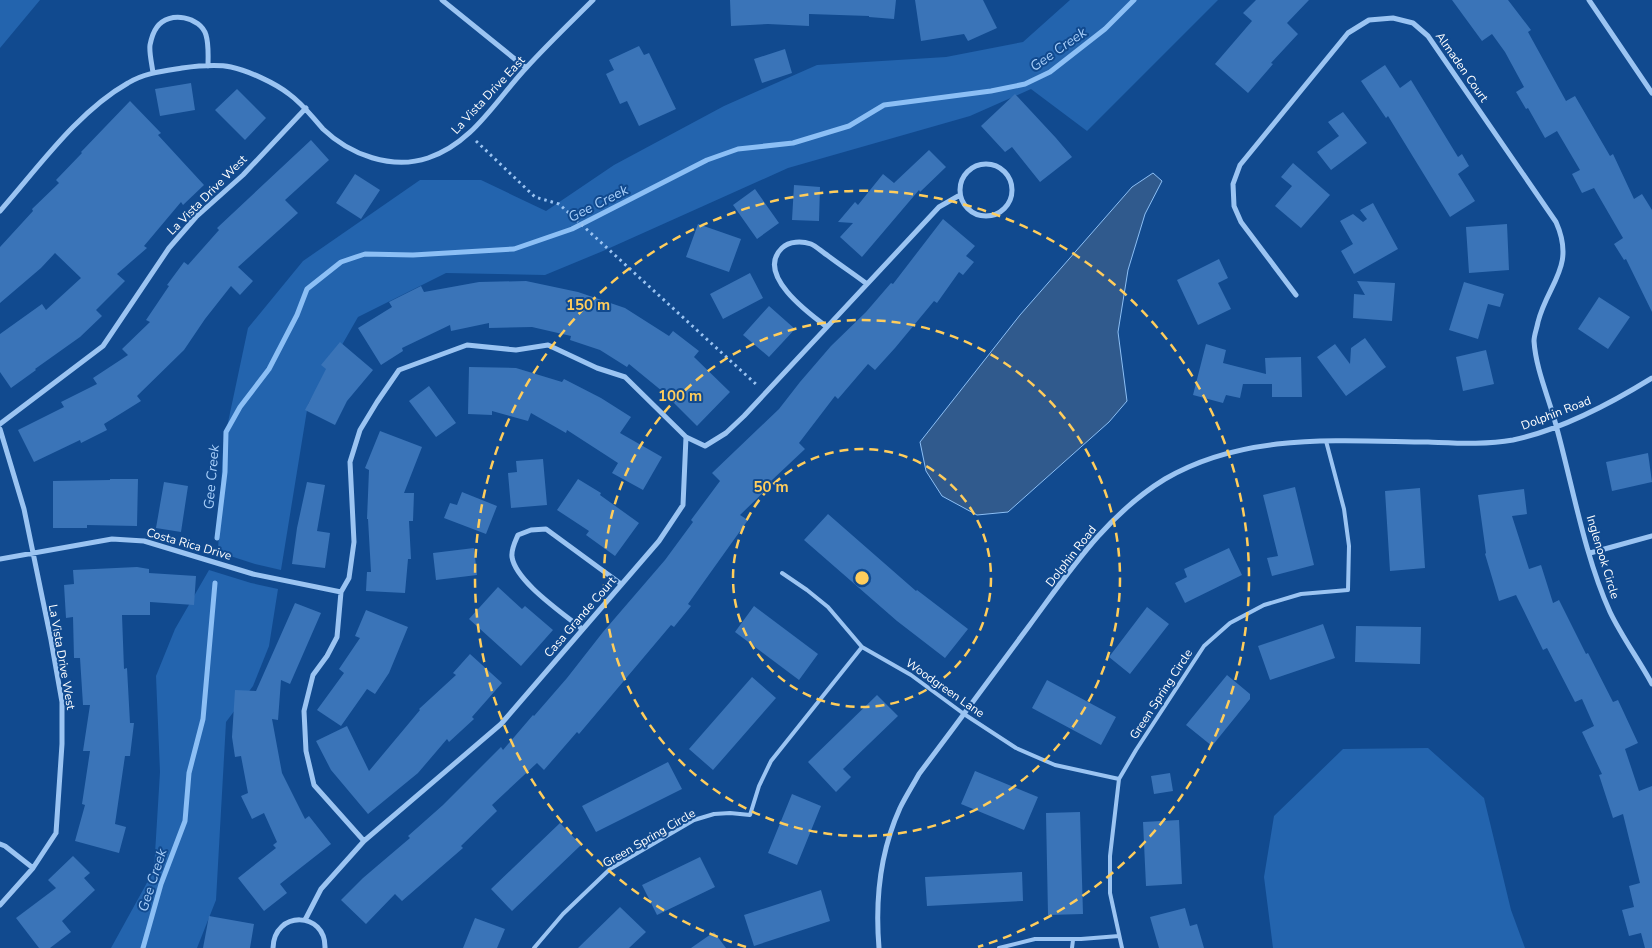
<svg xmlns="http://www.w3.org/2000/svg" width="1652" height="948" font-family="'Nunito Sans',sans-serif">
<rect width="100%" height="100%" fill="#114a8f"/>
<path fill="#2364ae" d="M0,0H40L0,48Z
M1070,0H1218L1087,131L1031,89L970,116L788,168L603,251L545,275L446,273L358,317L308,404L281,570L255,564L218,552L223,446L248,328L303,261L420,180H481L546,211L614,165L724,106L817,65L946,57L1023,42Z
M209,570L251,583L278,589L269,646L253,686L226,722L216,900L197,948H111L154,870L160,772L156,676L175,629Z
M1428,748L1484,798L1511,910L1525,948H1273L1264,877L1274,816L1343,749Z"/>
<path fill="#305a8d" stroke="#8cbff5" d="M1153,173L1162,181L1145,214L1128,270L1118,332L1127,401L1109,422L1008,512L977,515L942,496L926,471L920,442L1020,315L1132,187Z"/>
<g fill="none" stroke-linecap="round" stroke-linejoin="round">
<path stroke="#8cbff5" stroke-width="5" d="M217,538L225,472L226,432L240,407L269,369L297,315L307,289L341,262L365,254L413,255L514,249L572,229L707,160L738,149L793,143L849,126L884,105L991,91L1025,84L1050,72L1105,29L1134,0
M143,948L161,884L185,821L189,773L203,719L215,583"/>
</g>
<path fill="#3a74b8" d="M730,0H896L894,19L869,17V16L809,14V26L768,24L731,26Z
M915,0H983L997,28L968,41L964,34L921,41Z
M1256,0H1309L1287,23L1298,34L1271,63L1273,64L1248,93L1215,64L1252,21L1243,13Z
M1452,0H1508L1531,30L1528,32L1566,101L1575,96L1610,156L1613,154L1634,199L1642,194L1652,210V312L1626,259L1624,260L1614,244L1623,238L1594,188L1582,193L1572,174L1580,170L1557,131L1545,138L1528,108L1526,109L1516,92L1524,87L1505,52L1492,34L1482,41Z
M639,46L644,55L649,53L676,109L639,126L627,101L620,104L606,74L614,70L609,60Z
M785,49L792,73L762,83L754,59Z
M1385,65L1400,88L1411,80L1458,157L1462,154L1469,166L1458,174L1475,201L1450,217L1388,116L1386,118L1361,81Z
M191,83L195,110L160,116L155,89Z
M237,89L266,118L245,140L215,110Z
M1015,94L1056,138L1072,157L1040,182L1012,147L1005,152L981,126Z
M130,101L161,133L158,135L204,185L183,205L181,202L144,246L147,248L117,274L125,281L96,310L102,316L80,337L35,369L36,370L11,388L0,372V334L42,304L46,310L81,278L55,253L41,268L0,303V247L33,211L32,209L59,183L56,180L82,153L81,152Z
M1343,112L1367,143L1331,170L1317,152L1339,136L1328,122Z
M311,140L329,160L285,200L298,213L238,267L253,281L240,295L231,286L205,319L184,350L137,396L141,401L104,424L107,430L81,443L80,440L34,462L18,430L64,407L61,402L97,384L93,378L128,355L122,349L150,322L146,320L169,286L167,285L184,262L188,265L219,230L217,228Z
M929,150L946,167L920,192L919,190L862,257L840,237L853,223L838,222L855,202L858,205L883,174L894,183Z
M1293,163L1330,195L1301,228L1275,206L1292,186L1281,177Z
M355,174L380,190L361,219L336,203Z
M794,185L820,187L819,221L792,220Z
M755,189L779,223L757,239L733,205Z
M1373,203L1398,249L1354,274L1341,251L1353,244L1340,221L1353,214L1363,222L1367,219L1360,210Z
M943,219L975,246L966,256L974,262L963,275L959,272L937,303L934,301L895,348L875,370L868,364L838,399L835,396L799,443L805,449L771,481L773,483L740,515L748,520L688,604L691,606L674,627L671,625L579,734L577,732L544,770L537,763L492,805L497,811L461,846L463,848L402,901L395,894L366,924L341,900L363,878L410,838L408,836L443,805L501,747L503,750L533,715L534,716L567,678L603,632L665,560L693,522L691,520L720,481L712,473L779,409L800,382L831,346L866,312L891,283L893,284Z
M698,224L741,239L729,272L686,257Z
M1507,224L1509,270L1469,273L1466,227Z
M1219,259L1228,278L1218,283L1231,309L1198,325L1177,280Z
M750,273L763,298L723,319L710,294Z
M526,281L578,292L625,308L669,336L673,331L699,351L694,357L730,392L697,426L672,401L673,400L629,364L627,367L600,350L570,340L571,336L532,327L489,328V323L451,331L450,325L402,348L403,351L381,365L358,328L392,307L389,302L421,286L424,292L479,282Z
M1357,281L1395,283L1392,321L1353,318L1354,294L1365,295Z
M1464,282L1504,294L1500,307L1488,304L1478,339L1449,330Z
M1599,297L1630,317L1608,349L1578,329Z
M769,306L795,329L769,357L743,335Z
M1365,338L1386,367L1346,396L1317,357L1335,344L1350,364L1351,348Z
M340,342L373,370L347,401L335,425L305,410L326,369L321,365Z
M1206,344L1226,350L1223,363L1266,374L1265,358L1301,357L1302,397H1272V384H1243L1240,398L1226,395L1223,403L1193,395Z
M1486,350L1494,384L1463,391L1456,357Z
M469,367L516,368L562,382L564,379L601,398L631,417L620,433L662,457L643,490L612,473L618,463L567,430L566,433L531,413L528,421L492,411V415L468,414Z
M429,386L456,423L436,437L409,401Z
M380,431L422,447L404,493H414L413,521H409L411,559H408L405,593L366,591L367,572H371L368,519H367L369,470L365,468Z
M1648,453L1652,482L1612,491L1606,462Z
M543,459L547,505L511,508L508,473L517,472L516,461Z
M110,479H138L137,526L87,525V528H53V481L110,480Z
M578,479L601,493L600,495L639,523L615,556L586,535L589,531L557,510Z
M164,482L188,486L181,532L156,528Z
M307,482L325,485L317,531L330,533L325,568L292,564L297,528Z
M1295,487L1314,565L1272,576L1267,558L1278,556L1263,495Z
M1420,488L1425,568L1390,571L1385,491Z
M1524,489L1527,514L1512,516L1529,569L1541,565L1553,603L1559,600L1586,654L1588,653L1613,702L1618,700L1638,743L1625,749L1639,791L1652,786V948H1645L1641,933L1629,936L1622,910L1634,907L1629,886L1640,883L1623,814L1613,818L1599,775L1602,774L1582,732L1594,726L1582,699L1575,702L1547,648L1543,650L1516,595L1499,601L1485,554L1486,553L1478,495Z
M462,492L497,506L486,534L444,518L450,503L457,505Z
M828,514L916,591L917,590L968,629L945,658L897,621L804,540Z
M474,548L477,575L436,580L433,553Z
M1229,548L1242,575L1185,603L1175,583L1187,577L1184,569Z
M137,567L149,569V573L196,576L194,605L150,602V615H122L124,669L127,668L130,723H134L130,756H125L115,824L126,827L119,853L75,841L85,805L82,804L90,751H83L90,705H83L80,658H74L73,617L66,618L64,585L74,584L73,570Z
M498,587L522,609L525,606L553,630L521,666L469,619Z
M295,603L321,613L290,684L281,680L278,720L272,719L282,773L305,819L309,816L331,844L280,884L287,893L264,911L238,878L276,848L273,845L277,842L264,813L252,819L241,796L248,793L241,756L235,757L232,737L235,690L256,691Z
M754,606L818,654L799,680L735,632Z
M1147,607L1169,624L1130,674L1109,657Z
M366,610L408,627L389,673L375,694L367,689L341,726L317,710L344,673L339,669L360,638L355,636Z
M1323,624L1335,658L1270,680L1258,646Z
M1356,626L1421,627L1420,664L1355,662Z
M470,654L502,683L472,717L474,719L449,742L447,739L418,773L368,814L331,770L316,741L347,726L369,771L420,710L419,709L456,675L453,673Z
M1227,675L1250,694V699L1212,746L1186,725Z
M752,677L776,698L713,770L689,749Z
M1047,680L1116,717L1101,745L1032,708Z
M877,695L898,716L843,769L851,777L836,792L808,762Z
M668,762L682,789L596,832L582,806Z
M975,771L1038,797L1024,830L961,804Z
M1170,773L1173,791L1154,794L1151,776Z
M792,794L821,806L797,865L768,853Z
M1080,812L1083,914L1048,915L1046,813Z
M1179,820L1182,884L1146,886L1143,822Z
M560,823L581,845L512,911L491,889Z
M73,856L90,873L84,878L95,890L62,921L71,932L50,948H39L16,918L56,888L48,880Z
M700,857L715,887L657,915L642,885Z
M1022,872L1023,901L927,906L925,877Z
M821,890L830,921L754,946L744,915Z
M620,907L646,932L629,948H578Z
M1185,908L1190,926L1197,924L1204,948H1159L1150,917Z
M209,916L254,924L250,948H203Z
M475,918L505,929L497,948H463Z
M714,932L726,948H691Z"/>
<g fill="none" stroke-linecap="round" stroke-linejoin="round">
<path stroke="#9bc4f2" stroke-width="3" stroke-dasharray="2.5 4" stroke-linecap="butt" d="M476,141L535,197L559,204L758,386"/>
<path stroke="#9bc4f2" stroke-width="4" d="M782,573L807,590L828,607L862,647L911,675L964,714L1016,748L1055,765L1119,779
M534,948L563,914L610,869L694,820L714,814L730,813L750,815L759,786L771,761L862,647
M999,948L1035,939H1081L1119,936
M1072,948L1073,940
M1122,948L1110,893V856L1119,779L1136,750L1204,646L1230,623L1264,605L1301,594L1348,590L1349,546L1344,509L1326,441"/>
<path stroke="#9bc4f2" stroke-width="5" d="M442,0L526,68
M1589,0L1652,93
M153,73C152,64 149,53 150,45C151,40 154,31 157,27C169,10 201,17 206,35C209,45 208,56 208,66
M960 190a26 26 0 1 1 52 0a26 26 0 1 1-52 0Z
M0,211C38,168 77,112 128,83C144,73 163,71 182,68C197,66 216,64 231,67C249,71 275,83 289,94C303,104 312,117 323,129C350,155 392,170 428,158C473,143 495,101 527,67C548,44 571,22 593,0
M1296,295L1241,222L1234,206L1233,184L1240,165L1348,33L1369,20L1393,18L1413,23L1428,36L1556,222C1576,267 1548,283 1538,322C1537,328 1534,335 1534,341C1536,371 1550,400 1557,429C1573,488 1585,557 1610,612C1622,637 1639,660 1652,684
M827,327C808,313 755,274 782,248C789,241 802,241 811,244C816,246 822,252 827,255C840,265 854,274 867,284
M0,424L103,346L169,248L196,217L243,175L306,108
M0,429L24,509L51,640L62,702V744L56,833L33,868L0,905
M1590,553L1652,536
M0,559L112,539L144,541L253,574L341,592
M582,629C563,613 516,582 512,557C511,549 515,542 518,535L531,530L546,529L621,584
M364,841L314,785L306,751L304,711L313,675L327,656L337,637L341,592L349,578L354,542L350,462L360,430L377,402L399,370L467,345L516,350L548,345L597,368L625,377L686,437L705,446L726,433L744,416L939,207L960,195
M0,844L5,846L33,868
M305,920L321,889L364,841L501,724L659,541L683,505L686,437
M273,948C274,910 326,911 325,948
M879,948C875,900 880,852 900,808C906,796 913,785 919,774C956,725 992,676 1029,626C1069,572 1106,515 1165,479C1245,432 1340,441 1428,442C1456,443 1485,445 1513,440C1561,430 1610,404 1652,378"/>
</g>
<g fill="none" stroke="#ffcd5c" stroke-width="2.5" stroke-dasharray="9 6">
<circle cx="862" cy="578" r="129"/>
<circle cx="862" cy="578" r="258"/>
<path d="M746 947A387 387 0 1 1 978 947"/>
</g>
<g text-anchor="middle" stroke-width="4" stroke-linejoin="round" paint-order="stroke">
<g font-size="12" fill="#fff" stroke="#114a8f">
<text transform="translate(1462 67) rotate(55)" y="4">Almaden Court</text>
<text transform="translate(488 95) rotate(-47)" y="4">La Vista Drive East</text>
<text transform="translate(207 195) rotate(-45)" y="4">La Vista Drive West</text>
<text transform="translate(1556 413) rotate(-21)" y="4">Dolphin Road</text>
<text transform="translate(189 544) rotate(16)" y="4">Costa Rica Drive</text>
<text transform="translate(1071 556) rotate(-52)" y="4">Dolphin Road</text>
<text transform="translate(1603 557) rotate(73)" y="4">Inglenook Circle</text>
<text transform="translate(580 617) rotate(-49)" y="4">Casa Grande Court</text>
<text transform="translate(62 657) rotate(80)" y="4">La Vista Drive West</text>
<text transform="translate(945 688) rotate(35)" y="4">Woodgreen Lane</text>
<text transform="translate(1161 694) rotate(-57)" y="4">Green Spring Circle</text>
<text transform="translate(649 838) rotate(-30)" y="4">Green Spring Circle</text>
</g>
<g font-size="14" font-style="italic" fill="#a7cef9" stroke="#114a8f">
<text transform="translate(1058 49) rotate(-35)" y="5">Gee Creek</text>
<text transform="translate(598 203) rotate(-27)" y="5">Gee Creek</text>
<text transform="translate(211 477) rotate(-85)" y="5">Gee Creek</text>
<text transform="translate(152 880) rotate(-72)" y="5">Gee Creek</text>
</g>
</g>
<circle cx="862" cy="578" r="8" fill="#ffcd5c" stroke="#114a8f" stroke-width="2.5"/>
<g font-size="15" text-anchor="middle" font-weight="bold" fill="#ffcd5c" stroke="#114a8f" stroke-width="4" stroke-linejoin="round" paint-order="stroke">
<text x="588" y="310">150 m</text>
<text x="680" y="401">100 m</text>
<text x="771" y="492">50 m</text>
</g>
</svg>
